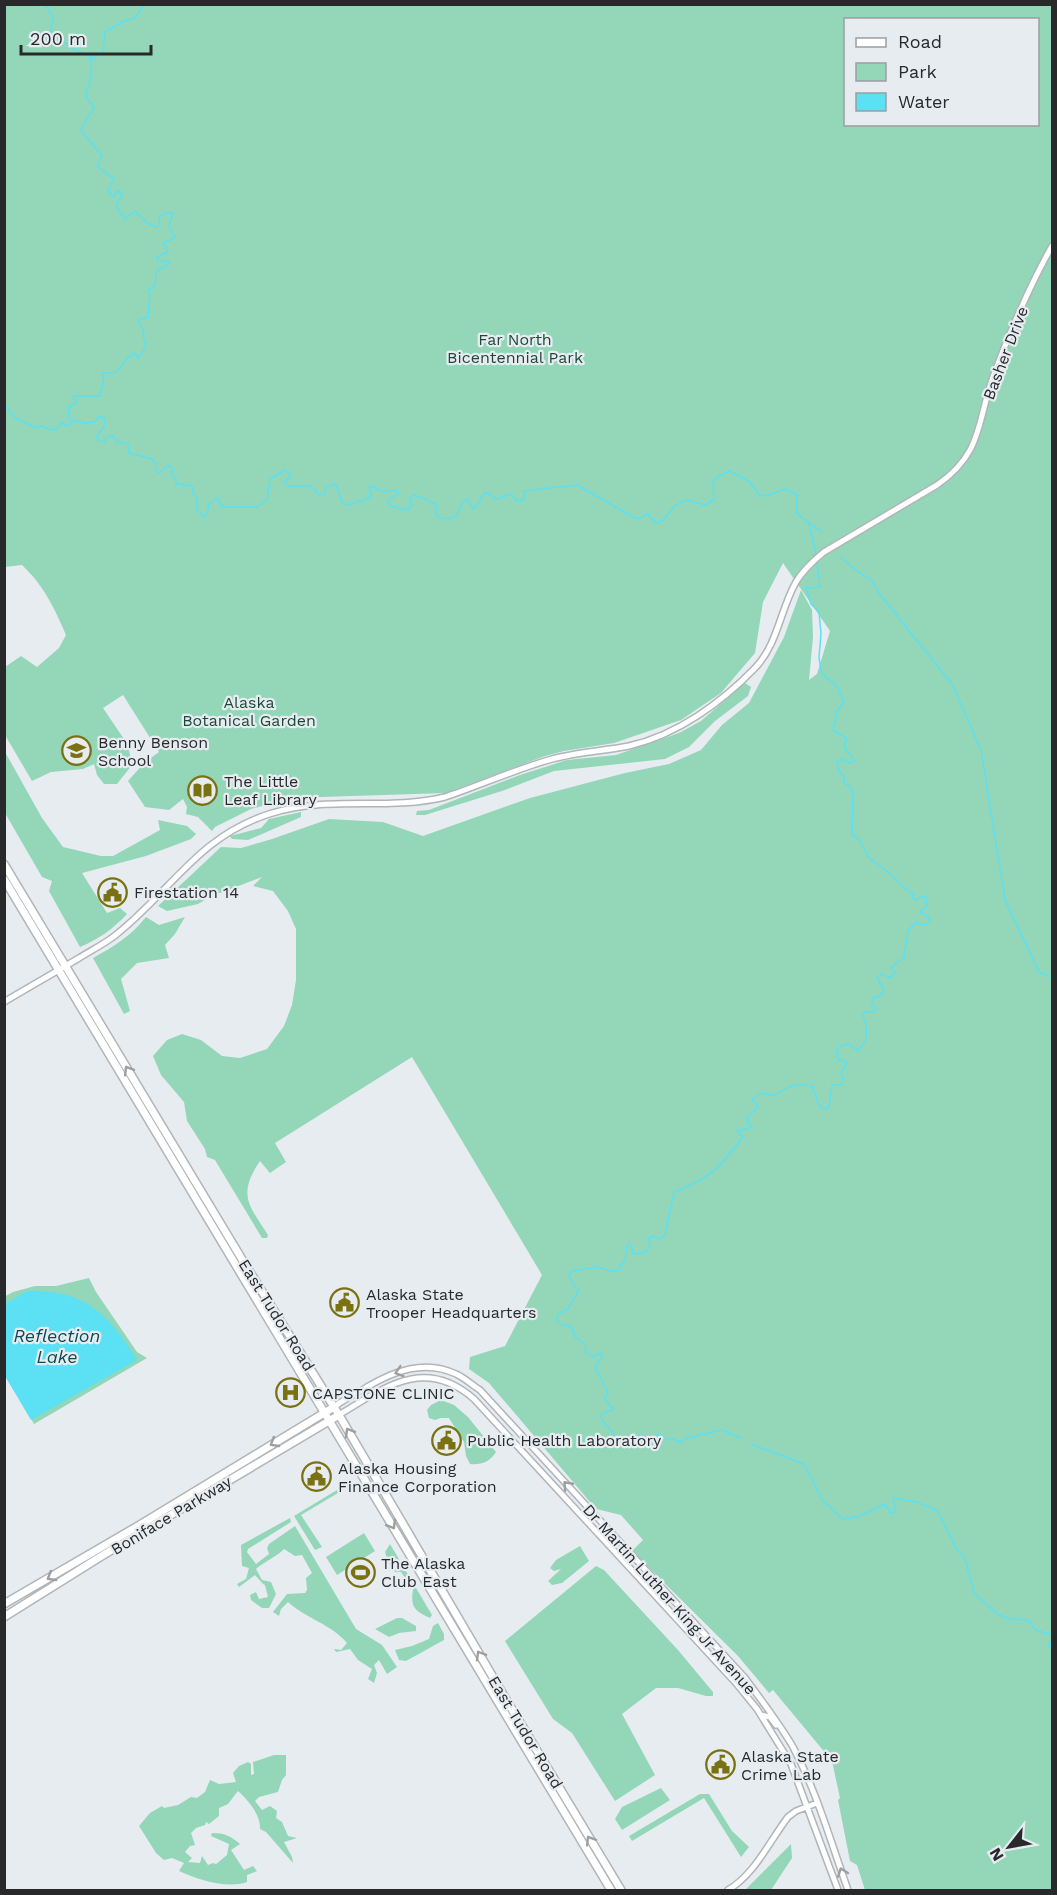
<svg xmlns="http://www.w3.org/2000/svg" width="1057" height="1895" font-family="'Work Sans',sans-serif">
<rect width="100%" height="100%" fill="#e7ecf1"/>
<path fill="#93d7b8" fill-rule="evenodd" d="M5,5H1052V1890H865L857,1865L850,1861L838,1800L840,1798L832,1761L773,1690L769,1693L738,1656L632,1551L643,1540L621,1515L596,1509L489,1383L469,1369L470,1357L505,1346L542,1275L412,1057L275,1143L286,1162L270,1173L260,1161C237,1195 249,1205 268,1235L267,1238H262L215,1160L207,1157L205,1149L187,1121L184,1102L161,1075L153,1056L167,1040L182,1034L201,1040L222,1056L240,1058L267,1049L284,1026L292,1005L296,980V929L288,911L273,891L253,886L262,877L212,896L198,904L167,911L158,906L221,847L241,848L272,839L329,819L383,822L423,836L530,798L625,773L669,764L701,750L722,725L749,703L784,637L801,590L812,610L813,637L809,680L817,674L830,631L783,563L763,602L755,653L721,693L681,720L614,743L564,751L545,756L446,793L290,798L251,809L215,827L212,831L198,817L186,814L187,807L183,799L169,810L145,807L128,781L144,763L159,752L123,695L103,708L128,745L132,765L117,784H104L97,775L94,764L83,769L51,772L32,781L5,735V667L21,656L37,667L59,648L66,635C54,607 44,586 22,565L5,567ZM846,20H1038V124H846Z
M745,683L751,687L748,696L715,721L689,747L665,759L554,771L502,791L425,815H416L417,811L429,810L520,775L567,760L616,755L679,733L701,721Z
M4,750L42,818L63,847L101,856H113L160,830L158,820L187,826L196,834L191,839L146,856L82,873L107,913L120,908L127,914C113,929 99,939 80,947L49,891L52,881L42,877L5,813Z
M301,812V817L248,840L232,839L230,836L261,828L269,819Z
M146,917L159,925L185,917L175,934L165,945L169,958L137,963L121,979L130,1011L124,1014L93,958C113,947 131,936 146,917Z
M89,1278L96,1292L137,1352L147,1358L34,1424L23,1404L5,1376L4,1297L13,1292L35,1286H56Z
M441,1400L454,1405L468,1417L496,1452C490,1462 481,1465 470,1464L466,1456L464,1442L449,1418H441L435,1420L429,1418L427,1410L431,1405Z
M337,1490L338,1493L301,1515L322,1547L315,1550L294,1516Z
M290,1518L291,1522L248,1549L247,1552L256,1564L269,1554L267,1548L269,1544L295,1526L356,1629L382,1645L397,1667L387,1674L379,1660L374,1665L377,1673L374,1683L368,1679L372,1669L358,1660L350,1649L336,1652L334,1649L341,1650L347,1643C331,1624 305,1618 288,1602L281,1609L279,1616L273,1612L287,1594L305,1593L307,1590L306,1578L312,1573L302,1555L295,1556L284,1549C280,1554 263,1563 256,1569L262,1580L271,1582L276,1594L269,1608H262L251,1600L250,1595L256,1592L259,1599L268,1597L265,1585L263,1584L255,1575L239,1587L237,1584L246,1579L249,1568L242,1566L241,1545Z
M364,1533L375,1551L337,1575L326,1557Z
M390,1544L432,1615L430,1618C415,1611 410,1607 413,1590L401,1572H395L389,1564L385,1552Z
M580,1546L589,1561L562,1583L552,1585L548,1581L561,1569L554,1571L550,1568L556,1560Z
M596,1566L604,1570L678,1650L713,1692V1696H706L678,1688H656L622,1714L655,1775L615,1801L572,1733L553,1719L505,1641Z
M397,1618H402L416,1626V1631L399,1633L389,1637L375,1629Z
M438,1623L444,1634V1640L406,1661L399,1660L395,1650L412,1646L429,1639L433,1626Z
M274,1755H286V1775L282,1780L278,1792L259,1797L255,1801L262,1810L270,1806L277,1811L276,1818L282,1822L288,1836L297,1838L284,1842L292,1857L293,1863L266,1832L260,1829C261,1815 248,1800 238,1791L228,1804L219,1808V1816L209,1824L206,1822L205,1825L196,1828L191,1833L195,1845L190,1846L185,1852L192,1858L188,1862L200,1863L202,1856L208,1865L213,1863L216,1864L227,1855L229,1844L211,1836L212,1833C224,1833 231,1836 240,1844L231,1850L244,1870L253,1866L257,1871L247,1875V1882C226,1889 199,1880 179,1871L184,1863L172,1858L164,1860L156,1853L139,1826L150,1813L162,1806L164,1808L178,1805L191,1797L197,1798L205,1792L210,1780L219,1784L236,1782L233,1773L239,1766L248,1762L251,1764V1775L254,1774L253,1762Z
M661,1788L670,1800L622,1830L615,1819L622,1807Z
M700,1794H709L732,1831L749,1847L741,1857L704,1798L632,1841L629,1836Z
M791,1844L792,1858L771,1890H745Z"/>
<path fill="#5be0f4" d="M27,1291C84,1289 109,1314 137,1360L31,1420L5,1376V1304Z"/>
<g fill="none" stroke-linecap="round" stroke-linejoin="round">
<path stroke="#5be0f4" stroke-width="1.5" d="M45,4L53,17L51,31L73,49L90,56L92,71L86,97L94,107L81,130L102,156L97,166L114,179L108,191L113,197L118,190L122,196L117,203V208L125,219L135,211L147,223L157,227L160,225L159,217L166,213H173L169,227L175,238L163,243L168,252L157,257V260L169,262L168,265L156,271L155,286L148,290L150,295L148,317L138,320L140,326L144,329L143,335L146,346L140,357L138,358L135,353C123,358 124,367 117,371C113,374 106,373 102,373L104,378L100,396H73L77,403L68,407L69,418L73,422
M92,59L103,51L105,32L124,21L135,18L145,4
M4,408H8C13,421 25,420 35,428L41,426L51,430L57,429L62,422L66,426L75,421L86,423L95,422L99,417H103L105,419L104,427L97,436L99,441L105,442L106,438L112,435L117,442L128,444L129,453L152,459L156,464L155,470L159,473L167,466H171L173,470L171,475L176,479V484H182L184,486L190,485L193,487V493L197,497V510L204,517L207,514L209,504L217,498L223,507H257L267,500L270,479L285,470L291,475L284,483L288,486H309L316,490L319,496L324,495L326,488L333,484L336,485L342,503L349,505L371,497L370,486H374L376,489L384,492L395,490L399,493L388,501L390,506L406,510L411,507L410,498L414,495L423,498L437,505L435,513L440,518L449,519L456,516L462,503L468,499L473,509L479,503L485,492L497,499L511,494L517,501L524,500V491L577,485L635,518H641L647,513L655,523L662,521L676,505L687,500L705,505L714,500L713,481L718,476L729,471L749,481L760,496L769,495L785,489L797,495V514L822,532
M809,524L816,554
M840,557C848,563 864,578 871,579L878,592L952,684L981,750L1005,900L1039,972L1052,977
M740,1438L722,1430L687,1438L680,1442L673,1439L668,1440L659,1434L649,1439L643,1435L624,1440L616,1436L602,1420L601,1416L605,1412L612,1410L613,1408L605,1399L608,1392L596,1370V1364L602,1358L600,1353L592,1357L586,1353L585,1344L575,1337L571,1326L562,1325L557,1321L558,1314L568,1309L579,1290L572,1283L569,1275L572,1271L597,1267L612,1271L618,1270L625,1260L627,1247L629,1244L632,1246V1253L636,1254L646,1252L650,1246L648,1239L653,1236L660,1239L665,1235L674,1192C710,1178 720,1168 743,1137L737,1131L752,1127L746,1119L758,1107L752,1099L761,1093L775,1095C789,1086 794,1082 812,1086L818,1103L822,1108L827,1109L829,1106L832,1085H841L843,1080L841,1073L847,1063L844,1060L839,1061L837,1056V1050L842,1045L849,1044L858,1051C868,1041 869,1028 863,1016L864,1012H874L876,1008L872,1005V999L882,995L884,990L877,978L881,974L888,977L893,976L895,973L891,968L895,964L904,958C904,948 908,941 908,931L915,923L926,925L930,921L929,917L920,912L927,906L926,897L922,896L917,900L912,898L913,893L908,891L887,871L869,858L859,839L852,835L853,798L852,789L844,782V776L839,771L837,762L842,759L850,763L854,761L851,755L845,750L844,745L847,738L833,731L837,711L844,702L836,685L822,674L819,658L821,634L819,612L811,604L806,587L813,588L820,586L817,562
M751,1444L804,1464L823,1501L843,1519L860,1516L885,1504L891,1513L896,1512L893,1498L917,1502L938,1511L957,1550L965,1558L974,1593L997,1614L1011,1619L1028,1620L1036,1630L1052,1635
M1052,1639L1048,1646L1052,1649"/>
<defs>
<path id="minor" d="M4,1002C29,987 54,973 79,958C92,950 106,943 117,934C172,890 198,837 269,814C327,795 387,811 445,797C481,785 516,769 552,759C577,752 603,751 629,746C677,735 721,703 755,668C778,644 780,610 796,582C803,570 813,561 824,552L937,485C986,451 976,418 996,369C1012,327 1030,285 1052,246
M334,1407C344,1399 356,1394 367,1387C394,1371 425,1359 456,1374C465,1378 472,1385 480,1390L745,1678C762,1701 779,1723 793,1747C817,1792 831,1843 848,1890
M339,1415C385,1387 425,1356 474,1399L735,1682L757,1709L791,1764L838,1890
M761,1715L770,1717L776,1725
M728,1890C755,1874 769,1842 788,1817L796,1811L817,1803"/>
<path id="major" d="M4,864L243,1261L339,1415L504,1696L621,1890
M4,879L611,1890
M4,1604L138,1526L334,1407
M4,1617L100,1557L339,1415"/>
</defs>
<use href="#minor" stroke="#b0b5b9" stroke-width="8"/>
<use href="#major" stroke="#b0b5b9" stroke-width="10"/>
<use href="#minor" stroke="#fff" stroke-width="5"/>
<use href="#major" stroke="#fff" stroke-width="7"/>
</g>
<defs><path id="oneway-chevron" d="M-2-3.5L2.5 0L-2 3.5" fill="none" stroke-width="1.6" stroke-linecap="round" stroke-linejoin="round" transform="scale(1.5)"/></defs>
<g stroke="#9e9fa0">
<use href="#oneway-chevron" transform="translate(128 1070) rotate(-121)"/>
<use href="#oneway-chevron" transform="translate(399 1372) rotate(163)"/>
<use href="#oneway-chevron" transform="translate(349 1432) rotate(-121)"/>
<use href="#oneway-chevron" transform="translate(274 1443) rotate(149)"/>
<use href="#oneway-chevron" transform="translate(567 1485) rotate(-132)"/>
<use href="#oneway-chevron" transform="translate(392 1525) rotate(59)"/>
<use href="#oneway-chevron" transform="translate(51 1577) rotate(149)"/>
<use href="#oneway-chevron" transform="translate(480 1655) rotate(-120)"/>
<use href="#oneway-chevron" transform="translate(590 1840) rotate(-121)"/>
<use href="#oneway-chevron" transform="translate(842 1872) rotate(-110)"/>
</g>
<defs>
<symbol id="school-ring" viewBox="-11 -11 22 22"><circle r="9.5" fill="#e7ecf1" stroke="#7a7111" stroke-width="1.5"/><path d="M0-5L7-2L0 1L-7-2ZM-4 1L0 2.5L4 1V4Q0 6-4 4Z" fill="#7a7111"/></symbol>
<symbol id="library-ring" viewBox="-11 -11 22 22"><circle r="9.5" fill="#e7ecf1" stroke="#7a7111" stroke-width="1.5"/><path d="M-6-4Q-3-5.5-.7-3.5V5Q-3 3-6 4ZM6-4Q3-5.5 .7-3.5V5Q3 3 6 4Z" fill="#7a7111"/></symbol>
<symbol id="civic-ring" viewBox="-11 -11 22 22"><circle r="9.5" fill="#e7ecf1" stroke="#7a7111" stroke-width="1.5"/><path d="M-.6-6.5H3V-4.5H.6V-3L4-1V1h2V6H-6V1h2V-1L-.6-3ZM-1.2 2.5V6h2.4V2.5Z" fill="#7a7111"/></symbol>
<symbol id="hospital-ring" viewBox="-11 -11 22 22"><circle r="9.5" fill="#e7ecf1" stroke="#7a7111" stroke-width="1.5"/><path d="M-5-5h3v3.5h4V-5h3V5h-3V1.5h-4V5h-3Z" fill="#7a7111"/></symbol>
<symbol id="stadium-ring" viewBox="-11 -11 22 22"><circle r="9.5" fill="#e7ecf1" stroke="#7a7111" stroke-width="1.5"/><path d="M0-5a6.5 5 0 1 0 0 10a6.5 5 0 1 0 0-10ZM-3.5-1.8h7v3.6h-7Z" fill="#7a7111"/></symbol>
</defs>
<g fill-rule="evenodd">
<use href="#school-ring" x="60" y="734" width="33" height="33"/>
<use href="#library-ring" x="186" y="774" width="33" height="33"/>
<use href="#civic-ring" x="96" y="876" width="33" height="33"/>
<use href="#civic-ring" x="328" y="1286" width="33" height="33"/>
<use href="#hospital-ring" x="274" y="1376" width="33" height="33"/>
<use href="#civic-ring" x="430" y="1424" width="33" height="33"/>
<use href="#civic-ring" x="300" y="1460" width="33" height="33"/>
<use href="#stadium-ring" x="344" y="1556" width="33" height="33"/>
<use href="#civic-ring" x="704" y="1748" width="33" height="33"/>
</g>
<g text-anchor="middle" stroke-width="4.5" stroke-linejoin="round" paint-order="stroke">
<g font-size="16" fill="#1c4937" stroke="#e7ecf1">
<text x="515" y="345">Far North<tspan x="515" dy="18">Bicentennial Park</tspan></text>
<text x="249" y="708">Alaska<tspan x="249" dy="18">Botanical Garden</tspan></text>
</g>
<g font-size="16" fill="#27292b" stroke="#e7ecf1">
<text transform="translate(1005 353) rotate(-69)" y="6">Basher Drive</text>
<text transform="translate(277 1315) rotate(58)" y="6">East Tudor Road</text>
<text transform="translate(171 1515) rotate(-31)" y="6">Boniface Parkway</text>
<text transform="translate(670 1599) rotate(48)" y="6">Dr Martin Luther King Jr Avenue</text>
<text transform="translate(526 1732) rotate(59)" y="6">East Tudor Road</text>
</g>
<g font-size="16" fill="#27292b" stroke="#e7ecf1" text-anchor="start">
<text x="98" y="748">Benny Benson<tspan x="98" dy="18">School</tspan></text>
<text x="224" y="787">The Little<tspan x="224" dy="18">Leaf Library</tspan></text>
<text x="134" y="898">Firestation 14</text>
<text x="366" y="1300">Alaska State<tspan x="366" dy="18">Trooper Headquarters</tspan></text>
<text x="312" y="1399">CAPSTONE CLINIC</text>
<text x="467" y="1446">Public Health Laboratory</text>
<text x="338" y="1474">Alaska Housing<tspan x="338" dy="18">Finance Corporation</tspan></text>
<text x="381" y="1569">The Alaska<tspan x="381" dy="18">Club East</tspan></text>
<text x="741" y="1762">Alaska State<tspan x="741" dy="18">Crime Lab</tspan></text>
</g>
<g font-size="18" font-style="italic" fill="#0c4951" stroke="#e7ecf1">
<text x="57" y="1342">Reflection<tspan x="57" dy="21">Lake</tspan></text>
</g>
</g>
<rect width="1057" height="1895" fill="none" stroke="#27292b" stroke-width="12"/>
<rect x="844" y="18" width="195" height="108" fill="#e7ecf1" stroke="#9a9ea2" stroke-width="1.5"/>
<rect x="856" y="38" width="30" height="9" fill="#ffffff" stroke="#9a9ea2" stroke-width="1.5"/>
<text x="898" y="48" font-size="18" fill="#27292b">Road</text>
<rect x="856" y="63" width="30" height="18" fill="#93d7b8" stroke="#9a9ea2" stroke-width="1.5"/>
<text x="898" y="78" font-size="18" fill="#27292b">Park</text>
<rect x="856" y="93" width="30" height="18" fill="#5be0f4" stroke="#9a9ea2" stroke-width="1.5"/>
<text x="898" y="108" font-size="18" fill="#27292b">Water</text>
<g transform="translate(1009 1847) rotate(239)" stroke="#e7ecf1" stroke-width="4.5" paint-order="stroke">
<path d="M0-4.5L10 22L0 15L-10 22Z" fill="#27292b"/>
<text y="-9" font-size="16" font-weight="bold" text-anchor="middle" fill="#27292b">N</text>
</g>
<path d="M21 45v9h130v-9" fill="none" stroke="#27292b" stroke-width="3"/>
<text x="30" y="45" font-size="18" fill="#27292b" stroke="#e7ecf1" stroke-width="4.5" paint-order="stroke">200 m</text>
</svg>
